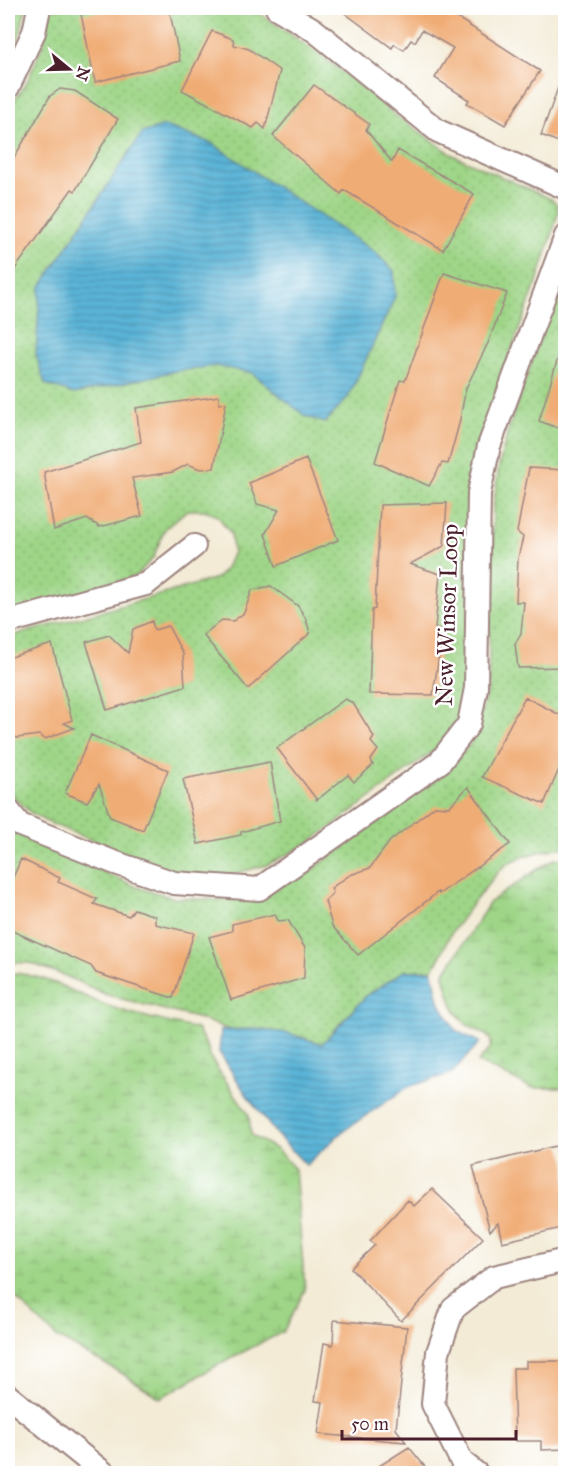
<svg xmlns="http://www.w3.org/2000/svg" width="573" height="1481" font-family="'IM FELL Great Primer',serif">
<defs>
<pattern id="grass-dots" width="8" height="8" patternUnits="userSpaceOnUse" patternTransform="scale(1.5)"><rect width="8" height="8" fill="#9ed587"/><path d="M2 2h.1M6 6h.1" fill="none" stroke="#8ab675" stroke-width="1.8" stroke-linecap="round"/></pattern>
<pattern id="wetland-marsh" width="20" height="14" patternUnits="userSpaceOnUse" patternTransform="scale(1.5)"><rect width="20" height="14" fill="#9ed587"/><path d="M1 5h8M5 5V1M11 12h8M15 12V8" fill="none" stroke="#8ab675"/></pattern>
<pattern id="water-rules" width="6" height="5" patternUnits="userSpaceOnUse" patternTransform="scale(1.5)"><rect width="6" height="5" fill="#5ab4d7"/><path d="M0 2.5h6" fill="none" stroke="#4c92af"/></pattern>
</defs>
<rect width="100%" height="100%" fill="#fff"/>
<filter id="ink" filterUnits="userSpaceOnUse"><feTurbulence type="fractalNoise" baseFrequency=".0167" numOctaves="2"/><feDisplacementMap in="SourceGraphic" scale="12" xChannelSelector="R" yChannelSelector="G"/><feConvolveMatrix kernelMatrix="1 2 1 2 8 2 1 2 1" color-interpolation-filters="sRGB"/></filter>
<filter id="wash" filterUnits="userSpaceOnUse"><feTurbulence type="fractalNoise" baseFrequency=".008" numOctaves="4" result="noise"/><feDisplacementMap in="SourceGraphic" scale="24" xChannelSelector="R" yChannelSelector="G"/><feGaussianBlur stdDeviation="1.35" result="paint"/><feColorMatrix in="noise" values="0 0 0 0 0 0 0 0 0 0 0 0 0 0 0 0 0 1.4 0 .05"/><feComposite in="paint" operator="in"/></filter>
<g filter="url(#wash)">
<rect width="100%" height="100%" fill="#f3ebd6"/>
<path fill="url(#grass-dots)" stroke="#747a59" stroke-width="1.5" d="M8,8H26L19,38L8,67Z
M51,8H252L326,59L394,114L455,156L551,199L558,205V213L553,232L537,282L499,383L479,444L463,698L458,719L440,746L330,828L302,847L267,865L233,874L203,877L165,870L45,821L31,813L8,792V637L160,595L217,578L226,568L233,552L231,534L218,516L205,510H187L165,529L153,558L136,576L8,615V109L27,82L44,42Z
M565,267V847C545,850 525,854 507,864C498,869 456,925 449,937C443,949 441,958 432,970L404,971L366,996L322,1044L287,1033L230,1030L204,1020L107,995L66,976L30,963L8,962V820L49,847L137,887L174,898L226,900L269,891L315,868L452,767L472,741L488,689L493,509L499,466L509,427Z"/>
<path fill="url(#wetland-marsh)" stroke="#747a59" stroke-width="1.5" d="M565,858V1088H531L478,1062L491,1047V1041C485,1030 472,1031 464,1022C451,1009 448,990 444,974L490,902L538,869L555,859Z
M8,973C46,974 69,991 103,1004C133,1016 166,1021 197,1029L208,1048L209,1056L249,1115L251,1135L276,1149L295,1169L305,1290L283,1332L221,1363L160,1398L123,1374L58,1338L8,1291Z"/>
<path fill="url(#water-rules)" stroke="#526a81" stroke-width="1.5" d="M165,126L211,143L375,252L394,271L395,297L349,396L325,423L305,416L252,373L216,366L176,371L74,394L45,384L36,355L40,288L142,133Z
M432,970L440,1004L456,1031L480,1042L452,1073L408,1087L342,1132L306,1165L277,1135L246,1094L219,1052L221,1030L254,1029L287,1033L322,1044L366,996L404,971Z"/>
<g id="blocks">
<path fill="#f0ac75" d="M123,8H169L180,61L95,82L81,14Z
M338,8H442L540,71L505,125L467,103L469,100L435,78L453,48L422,30L415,42L411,40L404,50L394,44L392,48Z
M212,31L233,39L234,45L249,49L280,71L265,129L258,123L253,128L182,90Z
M563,74H566V145L541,135Z
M314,85L369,124L366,130L392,162L398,150L474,194L443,250L344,190L341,194L273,136Z
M60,89L75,91L118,119L75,191L72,189L8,279V168L50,96Z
M444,273L507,293L488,343L466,388L459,424L448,464L442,463L429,486L375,462L400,380L405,381Z
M560,351L566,352V431L539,421Z
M219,396V404L226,403L214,468L200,469L188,464L173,472L132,478L142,516L100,527L87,519L54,530L44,472L141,442L136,408Z
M306,459L338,540L276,566L265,534L279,510L257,504L249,483Z
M529,468L566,470V667L518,668L515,644L521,633L524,602H516L518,558L523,537L517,532Z
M447,503L444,546L410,564L440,574L435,628L443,629L433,695L369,694L372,610L375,609L380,505Z
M271,586L298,606L306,619L310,633L248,689L203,635L222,620L233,621L244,613L252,590Z
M152,621L154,630L168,626L183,654L185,686L107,710L86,642L109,635L128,653L133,629Z
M52,644L72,720L64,723L74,728L45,739L39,735L17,738L8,732V658Z
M525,697L566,718V753L544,804L482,777Z
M345,699L353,703L374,737L371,742L378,750L371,760L373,765L354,782L348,775L317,800L277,748Z
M91,735L168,770L143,830L110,817L99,784L87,802L65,793Z
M270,762L280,821L241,832V835L198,844L183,779Z
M468,787L510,844L439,894L438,892L358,955L332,926L325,901L333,893L331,888L350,875L370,868L390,841L435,806L449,807Z
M21,859L60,878L58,882L97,899L94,904L129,916L134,909L155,916V924L194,933L173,998L96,973L91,966L8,929V889Z
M275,914L278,921L288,920L305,948L304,978L231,1000L209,937L232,931V924Z
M560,1145L566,1161V1227L502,1242L498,1223L490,1231L473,1166Z
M432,1189L483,1238L401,1321L351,1268L375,1245L370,1241L408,1200L414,1206Z
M334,1320L407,1327L396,1429L406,1442L318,1434L323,1402L315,1401L324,1343L333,1345Z
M526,1361H566V1449L541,1450V1441H515L513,1368H526Z
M409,1447L430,1473H368Z"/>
</g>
</g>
<g filter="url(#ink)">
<use href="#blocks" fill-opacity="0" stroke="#9e8580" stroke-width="1.5"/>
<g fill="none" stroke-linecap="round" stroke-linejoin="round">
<defs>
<path id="minor" d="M277,8L314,30L438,131L566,188
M8,87L34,32L39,8
M8,622L146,584L194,546
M8,810L20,825L113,862L174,883L259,889L440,762L469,724L476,688L479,493L489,446L566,236
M8,1396L105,1474
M477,1474L462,1462L433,1404L438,1352L453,1309L494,1277L566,1260"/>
</defs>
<use href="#minor" stroke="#9e8580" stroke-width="26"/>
<use href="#minor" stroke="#fff" stroke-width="22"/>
</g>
</g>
<g text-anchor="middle" stroke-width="5" stroke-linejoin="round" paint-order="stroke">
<g font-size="24" fill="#4a1f2b" stroke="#fff">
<text transform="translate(447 615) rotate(-88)" y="8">New Winsor Loop</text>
</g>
</g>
<rect width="573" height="1481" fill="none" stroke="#fff" stroke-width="30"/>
<g transform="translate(69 69) rotate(109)" stroke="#ffffff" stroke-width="4.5" paint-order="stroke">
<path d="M0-4.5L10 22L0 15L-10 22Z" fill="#4a1f2b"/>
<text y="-9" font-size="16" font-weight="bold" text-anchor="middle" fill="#4a1f2b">N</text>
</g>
<path d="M342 1430v9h174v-9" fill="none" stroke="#4a1f2b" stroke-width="3"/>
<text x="351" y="1430" font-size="18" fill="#4a1f2b" stroke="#ffffff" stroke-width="4.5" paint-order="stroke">50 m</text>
</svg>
